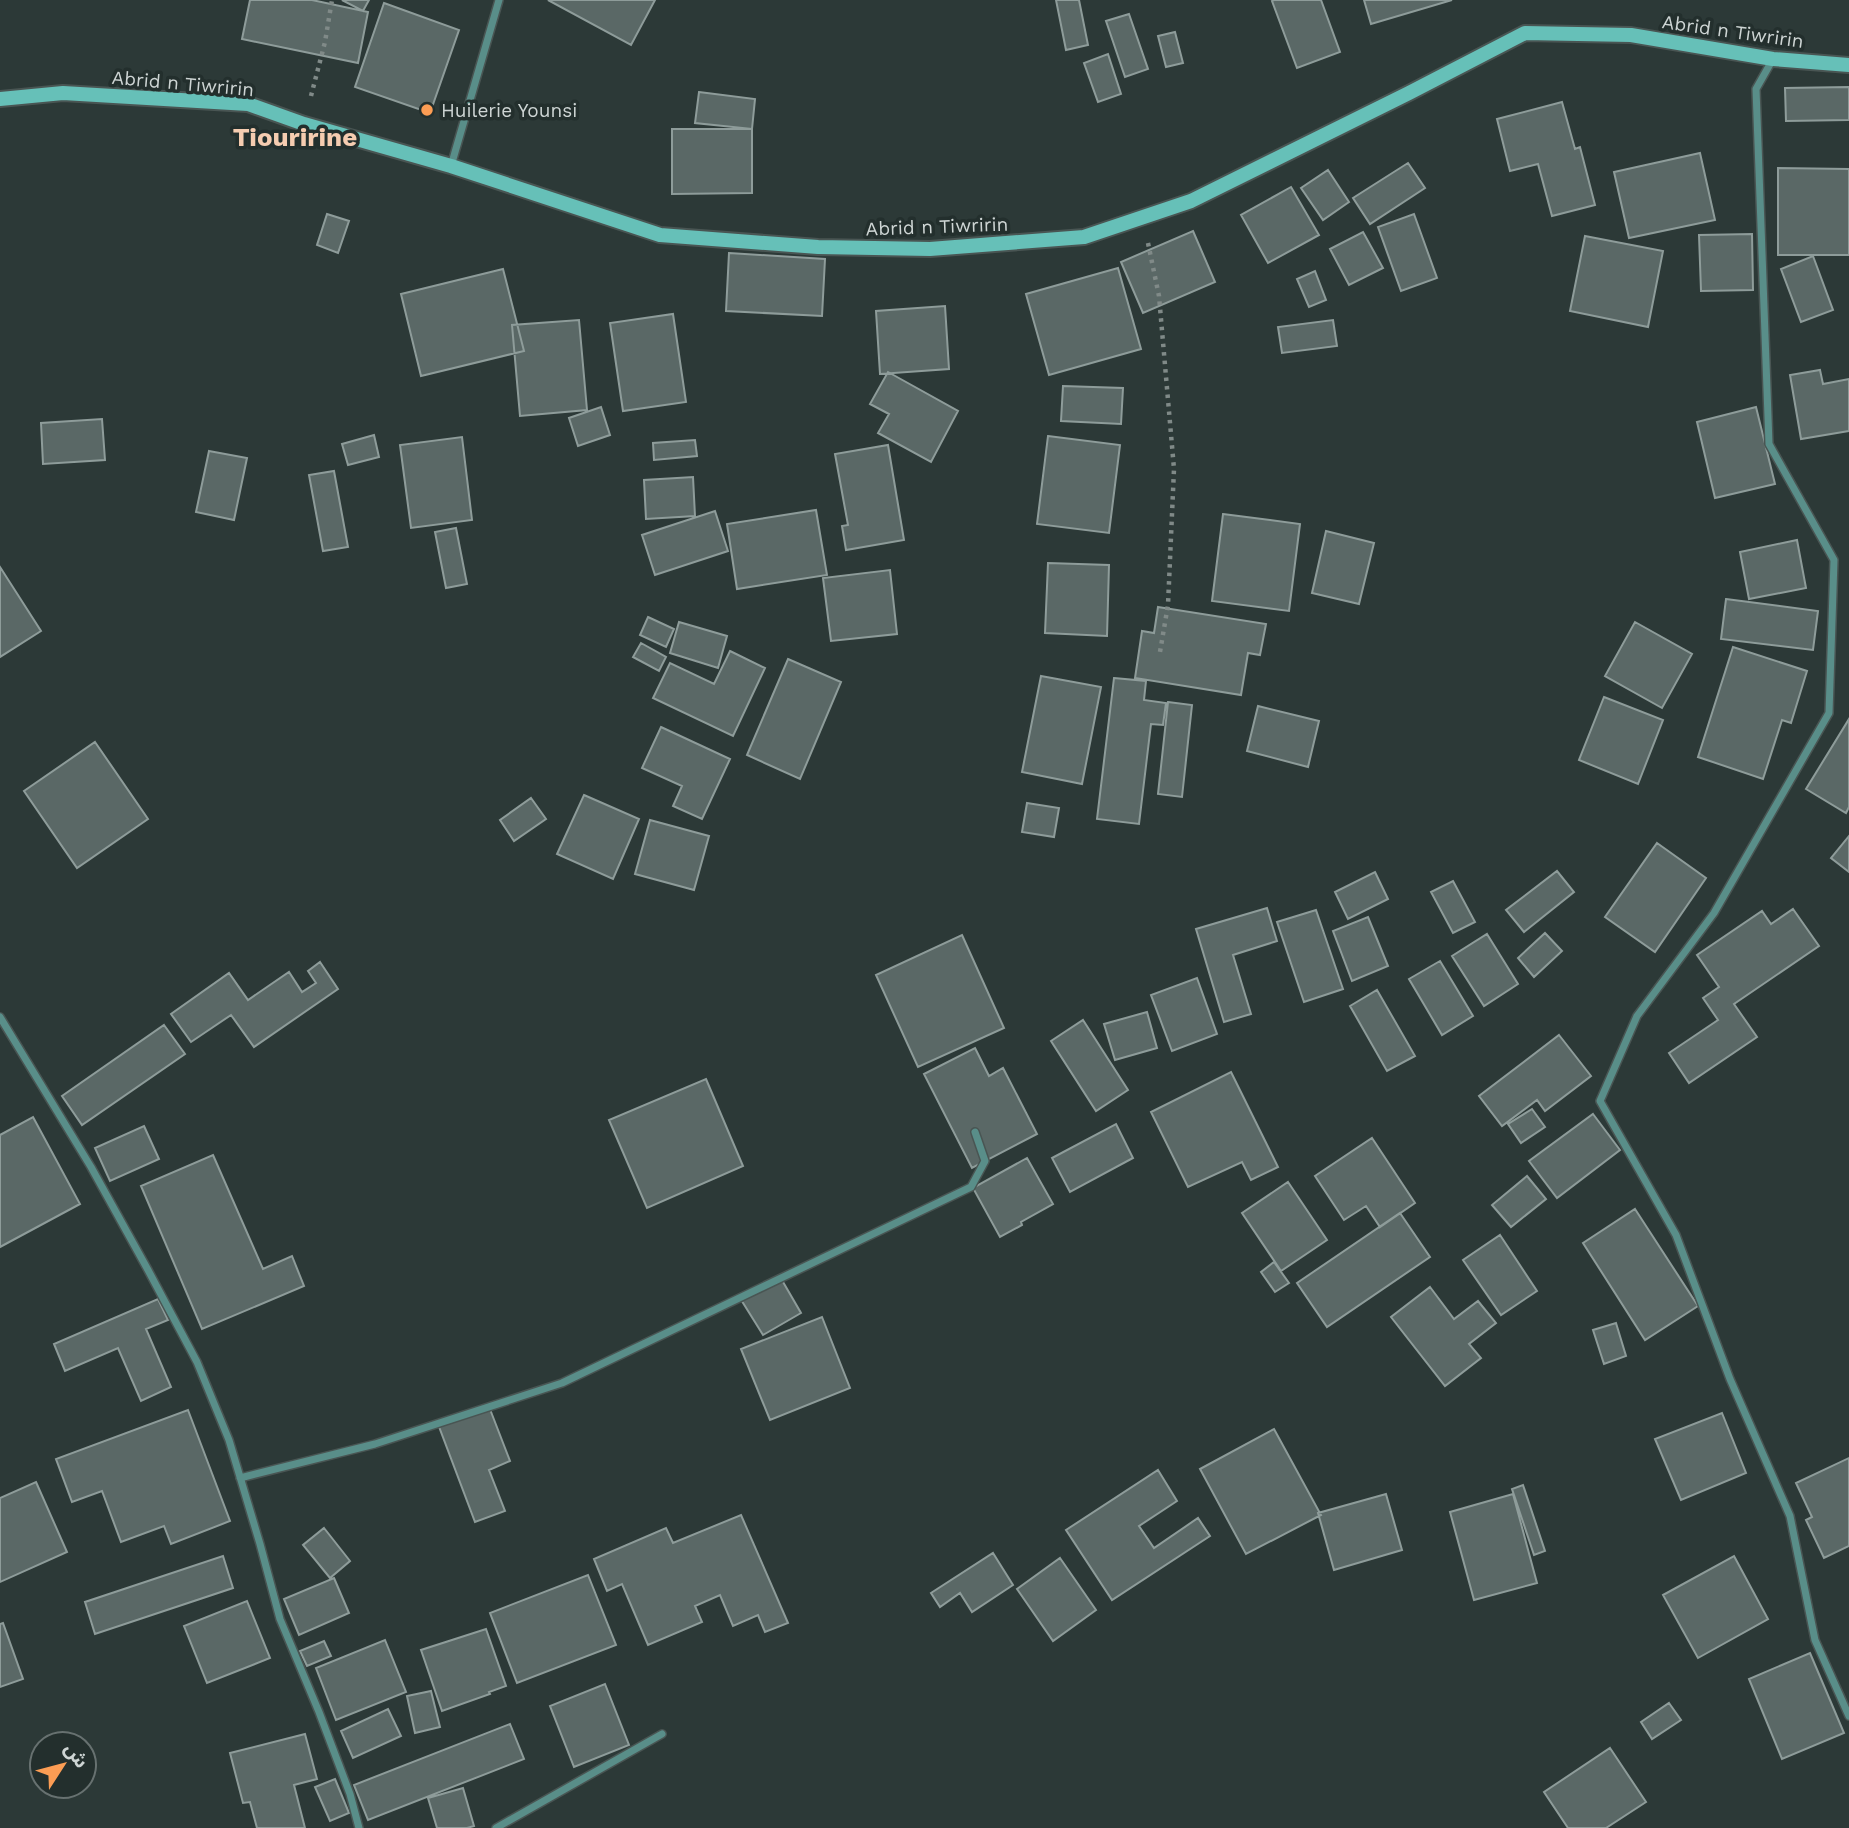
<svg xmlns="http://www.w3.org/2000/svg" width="1849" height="1828" font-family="'Work Sans','Noto Sans Arabic',sans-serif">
<rect width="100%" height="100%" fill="#2c3937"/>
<path fill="#5a6866" stroke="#8e9c9a" stroke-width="2" d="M250,0H312L368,12L358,63L242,39Z
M342,0H369L363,11Z
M548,0H655L631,45Z
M1056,0H1079L1088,45L1066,50Z
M1274,0H1321L1340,52L1297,68L1272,1Z
M1364,0H1452L1371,24Z
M384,3L459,30L430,113L355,87Z
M1129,14L1148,69L1125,77L1106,21Z
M1175,32L1183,63L1166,67L1158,36Z
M1108,54L1121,94L1098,102L1084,63Z
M1849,87V120L1786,121L1785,88Z
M699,92L755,99L752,129L695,123Z
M1562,102L1575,149L1580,147L1595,205L1552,216L1538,164L1510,171L1497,119Z
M672,129H752V193L672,194Z
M1700,153L1715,220L1629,238L1614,172Z
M1408,163L1425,188L1370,224L1353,198Z
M1778,168L1849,169V255H1778Z
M1328,170L1349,202L1323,220L1301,188Z
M1291,187L1319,235L1268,263L1241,215Z
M327,214L349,221L338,253L317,245Z
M1414,214L1437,278L1401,291L1378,227Z
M1193,231L1215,282L1143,313L1121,262Z
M1363,232L1383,268L1349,285L1330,249Z
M1752,234L1753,290L1701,291L1699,235Z
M1585,236L1663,251L1648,327L1570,311Z
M729,253L825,259L822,316L726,311Z
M1813,256L1833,310L1801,322L1781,269Z
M1118,268L1141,349L1049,375L1026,294Z
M503,269L524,351L421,376L401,294Z
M1315,271L1326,300L1309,307L1297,279Z
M945,306L949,369L880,374L876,311Z
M673,314L686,402L623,411L610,323Z
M579,320L587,410L520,416L512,325Z
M1333,320L1337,346L1282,353L1278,327Z
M1820,370L1823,384L1849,379V431L1801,439L1790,375Z
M888,372L958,411L931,462L878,433L889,414L870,404Z
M1063,386L1123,388L1121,424L1061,421Z
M601,407L610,435L578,446L569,418Z
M1756,407L1775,484L1715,498L1697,422Z
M102,419L105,460L43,464L41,423Z
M374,435L379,457L348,465L342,444Z
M1048,436L1120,445L1109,533L1037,524Z
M462,437L472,520L411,528L400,445Z
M695,440L697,456L654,460L653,443Z
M888,445L904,540L846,550L842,526L848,525L835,454Z
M209,451L247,458L234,520L196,512Z
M334,471L348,547L323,551L309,475Z
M693,477L695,516L646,519L644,480Z
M816,510L827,575L737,589L727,524Z
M715,511L728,551L655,575L642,535Z
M1223,514L1300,524L1289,611L1212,601Z
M456,528L467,584L446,588L435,532Z
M1326,531L1374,543L1359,604L1312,593Z
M1797,540L1806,588L1749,599L1740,552Z
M1048,563L1109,565L1107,636L1045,633Z
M0,567L41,631L0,657Z
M890,570L897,634L831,641L823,578Z
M1726,599L1818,611L1813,650L1721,639Z
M1158,607L1266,624L1260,655L1248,653L1241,695L1135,678L1142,631L1154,633Z
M648,617L674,629L666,647L640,635Z
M679,622L727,636L718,668L670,653Z
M1635,622L1692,654L1662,708L1605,676Z
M641,643L666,657L659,671L633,657Z
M1733,647L1807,671L1791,723L1782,720L1763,779L1698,757Z
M730,651L765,668L733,736L653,698L670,663L714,684Z
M788,659L841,682L800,779L747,755Z
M1041,676L1101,687L1082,784L1022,772Z
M1114,678L1146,681L1144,700L1166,703L1163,725L1151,724L1139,824L1097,819Z
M1604,697L1663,720L1638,784L1579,760Z
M1168,702L1192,705L1182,797L1158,794Z
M1258,706L1319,721L1308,767L1247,751Z
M1849,719V807L1846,813L1806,789Z
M661,727L730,759L702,819L673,806L682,786L642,768Z
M95,742L148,819L77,868L24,791Z
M584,795L639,819L613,879L557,854Z
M531,798L546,819L514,841L500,820Z
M1027,803L1059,808L1054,837L1022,832Z
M650,820L709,836L694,890L635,874Z
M1849,836V872L1831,858Z
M1657,843L1706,878L1655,952L1605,917Z
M1557,871L1574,892L1524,932L1506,910Z
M1375,872L1388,899L1348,919L1335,892Z
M1453,881L1475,922L1453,933L1431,892Z
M1267,908L1277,941L1233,955L1251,1014L1224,1022L1196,929Z
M1793,909L1819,946L1734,1004L1757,1037L1689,1083L1669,1053L1718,1020L1703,998L1719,987L1697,955L1762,911L1771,924Z
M1316,910L1343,989L1304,1002L1277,922Z
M1368,917L1388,966L1352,981L1333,931Z
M1545,933L1562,951L1534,977L1518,958Z
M1487,934L1518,984L1484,1006L1452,956Z
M962,935L1004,1028L918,1067L876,975Z
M1440,961L1473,1016L1442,1035L1409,979Z
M320,962L338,989L254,1047L231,1015L191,1042L171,1014L229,973L248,1000L289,972L302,992L316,983L308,971Z
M1197,978L1217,1034L1172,1051L1151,995Z
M1377,990L1415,1056L1387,1071L1350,1006Z
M1147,1012L1157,1048L1115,1060L1104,1024Z
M1083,1020L1128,1090L1096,1111L1051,1041Z
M164,1025L185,1054L82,1125L62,1096Z
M1559,1035L1591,1076L1545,1111L1537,1100L1502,1126L1479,1096Z
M975,1048L989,1076L1003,1068L1037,1134L972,1168L924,1074Z
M1231,1072L1278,1167L1251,1180L1242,1162L1188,1187L1151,1112Z
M706,1079L743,1166L647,1208L609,1120Z
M1532,1109L1545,1127L1521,1143L1508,1124Z
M1593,1114L1620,1150L1557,1198L1529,1161Z
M33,1117L80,1204L0,1247V1135Z
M1116,1124L1133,1158L1070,1192L1052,1158Z
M144,1126L159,1159L110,1181L95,1148Z
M1372,1138L1415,1203L1380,1227L1366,1206L1344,1220L1315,1176Z
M213,1155L263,1269L292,1256L304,1286L202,1329L141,1186Z
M1027,1158L1053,1204L1021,1222L1022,1225L1000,1237L973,1188Z
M1527,1176L1546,1199L1511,1227L1492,1205Z
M1288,1182L1327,1240L1281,1271L1242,1213Z
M1635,1209L1698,1306L1645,1340L1583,1243Z
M1400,1213L1430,1257L1327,1327L1297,1283Z
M1500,1235L1537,1291L1501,1315L1463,1260Z
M1274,1262L1289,1283L1275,1292L1261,1272Z
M779,1275L801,1313L763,1335L740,1298Z
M1430,1287L1454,1319L1478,1301L1496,1323L1469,1344L1481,1358L1445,1386L1391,1317Z
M158,1299L168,1320L146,1329L171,1387L141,1401L118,1348L65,1371L54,1344Z
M822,1317L850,1388L770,1420L741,1349Z
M1616,1323L1626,1356L1604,1364L1593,1330Z
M488,1404L510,1461L489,1470L505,1511L475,1522L438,1424Z
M188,1410L230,1521L171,1544L164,1526L121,1542L102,1491L72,1502L56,1459Z
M1722,1413L1746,1473L1681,1500L1655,1439Z
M1274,1429L1321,1515L1246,1554L1200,1469Z
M1849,1458V1546L1824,1558L1806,1520L1812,1517L1796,1483Z
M1158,1470L1177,1501L1139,1526L1154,1548L1198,1518L1210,1536L1112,1600L1066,1530Z
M36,1482L67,1552L0,1582V1498Z
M1523,1485L1545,1551L1534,1555L1512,1489Z
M1386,1494L1402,1550L1334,1570L1318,1513Z
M1513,1494L1537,1583L1474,1600L1450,1512Z
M741,1515L788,1623L765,1632L758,1615L733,1626L720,1595L695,1606L702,1622L648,1645L622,1584L607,1591L594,1559L666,1528L673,1543Z
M324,1528L350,1561L330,1578L303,1545Z
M993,1553L1013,1585L972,1612L960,1593L940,1607L931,1593Z
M223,1556L233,1588L95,1634L85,1602Z
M1734,1556L1768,1619L1698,1658L1663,1595Z
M1060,1558L1096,1610L1053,1641L1017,1589Z
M588,1575L616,1645L517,1683L490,1613Z
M334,1578L349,1613L299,1635L284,1599Z
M247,1601L270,1658L207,1683L184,1626Z
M3,1623L23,1679L0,1687V1624Z
M486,1629L506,1686L489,1692L490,1694L442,1711L421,1650Z
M385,1640L406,1692L336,1720L316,1668Z
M324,1641L331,1656L307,1666L300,1651Z
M1810,1653L1844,1733L1782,1759L1749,1679Z
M605,1684L629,1745L574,1767L550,1706Z
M431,1691L440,1727L415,1733L407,1696Z
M1669,1703L1681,1720L1652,1739L1641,1722Z
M388,1709L401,1736L353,1758L341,1731Z
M510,1724L524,1759L368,1820L354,1785Z
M305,1734L317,1779L294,1785L305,1828H257L250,1802L243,1803L230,1753Z
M1610,1748L1646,1802L1606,1828H1568L1544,1792Z
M335,1779L349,1813L330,1821L315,1787Z
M463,1788L474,1826L467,1828H437L428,1798Z"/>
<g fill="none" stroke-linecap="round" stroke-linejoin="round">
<defs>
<path id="street" d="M1773,59L1756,89L1769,444L1834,560L1829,713L1714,913L1637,1016L1600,1101L1676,1235L1730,1379L1790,1516L1815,1640L1849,1716
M451,166L499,0
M0,1017L91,1167L148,1270L197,1362L229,1440L260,1544L280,1619L319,1712L350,1794L359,1828
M240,1478L375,1444L562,1383L971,1187L985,1161L975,1132
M496,1828L662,1734"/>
<path id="secondary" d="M0,99L63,93L248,104L304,124L451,166L660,235L818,247L930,249L1084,237L1191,201L1409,93L1525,33L1631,35L1773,59L1849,65"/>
</defs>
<use href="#street" stroke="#495553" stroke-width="10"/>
<use href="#secondary" stroke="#495553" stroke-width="18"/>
<path stroke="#808a88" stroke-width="4.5" stroke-dasharray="3.5 5" stroke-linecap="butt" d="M311,96L325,42L332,0
M1148,243L1159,296L1174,469L1168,605L1160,652"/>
<use href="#street" stroke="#598e89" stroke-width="7"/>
<use href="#secondary" stroke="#66c0b8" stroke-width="14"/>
</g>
<circle fill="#fc9d54" stroke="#232f2d" stroke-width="2.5" cx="427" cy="110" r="7"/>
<g text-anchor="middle" stroke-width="7" stroke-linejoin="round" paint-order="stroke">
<g font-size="19" fill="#ced5d4" stroke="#232f2d">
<text transform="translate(1733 31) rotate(8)" y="7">Abrid n Tiwririn</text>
<text transform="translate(183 83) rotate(5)" y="7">Abrid n Tiwririn</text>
<text transform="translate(937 226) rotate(-2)" y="7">Abrid n Tiwririn</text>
</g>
<g font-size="19" fill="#ced5d4" stroke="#232f2d" text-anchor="start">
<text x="441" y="117">Huilerie Younsi</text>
</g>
<g font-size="26" font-weight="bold" fill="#f5ccb0" stroke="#232f2d">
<text x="295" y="146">Tiouririne</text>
</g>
</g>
<g transform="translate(63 1765) rotate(54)"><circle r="33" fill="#232f2d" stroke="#677170" stroke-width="2"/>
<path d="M0-5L12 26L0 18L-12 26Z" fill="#fc9d54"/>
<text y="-10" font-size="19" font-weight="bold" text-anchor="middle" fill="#ced5d4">ش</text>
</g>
</svg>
